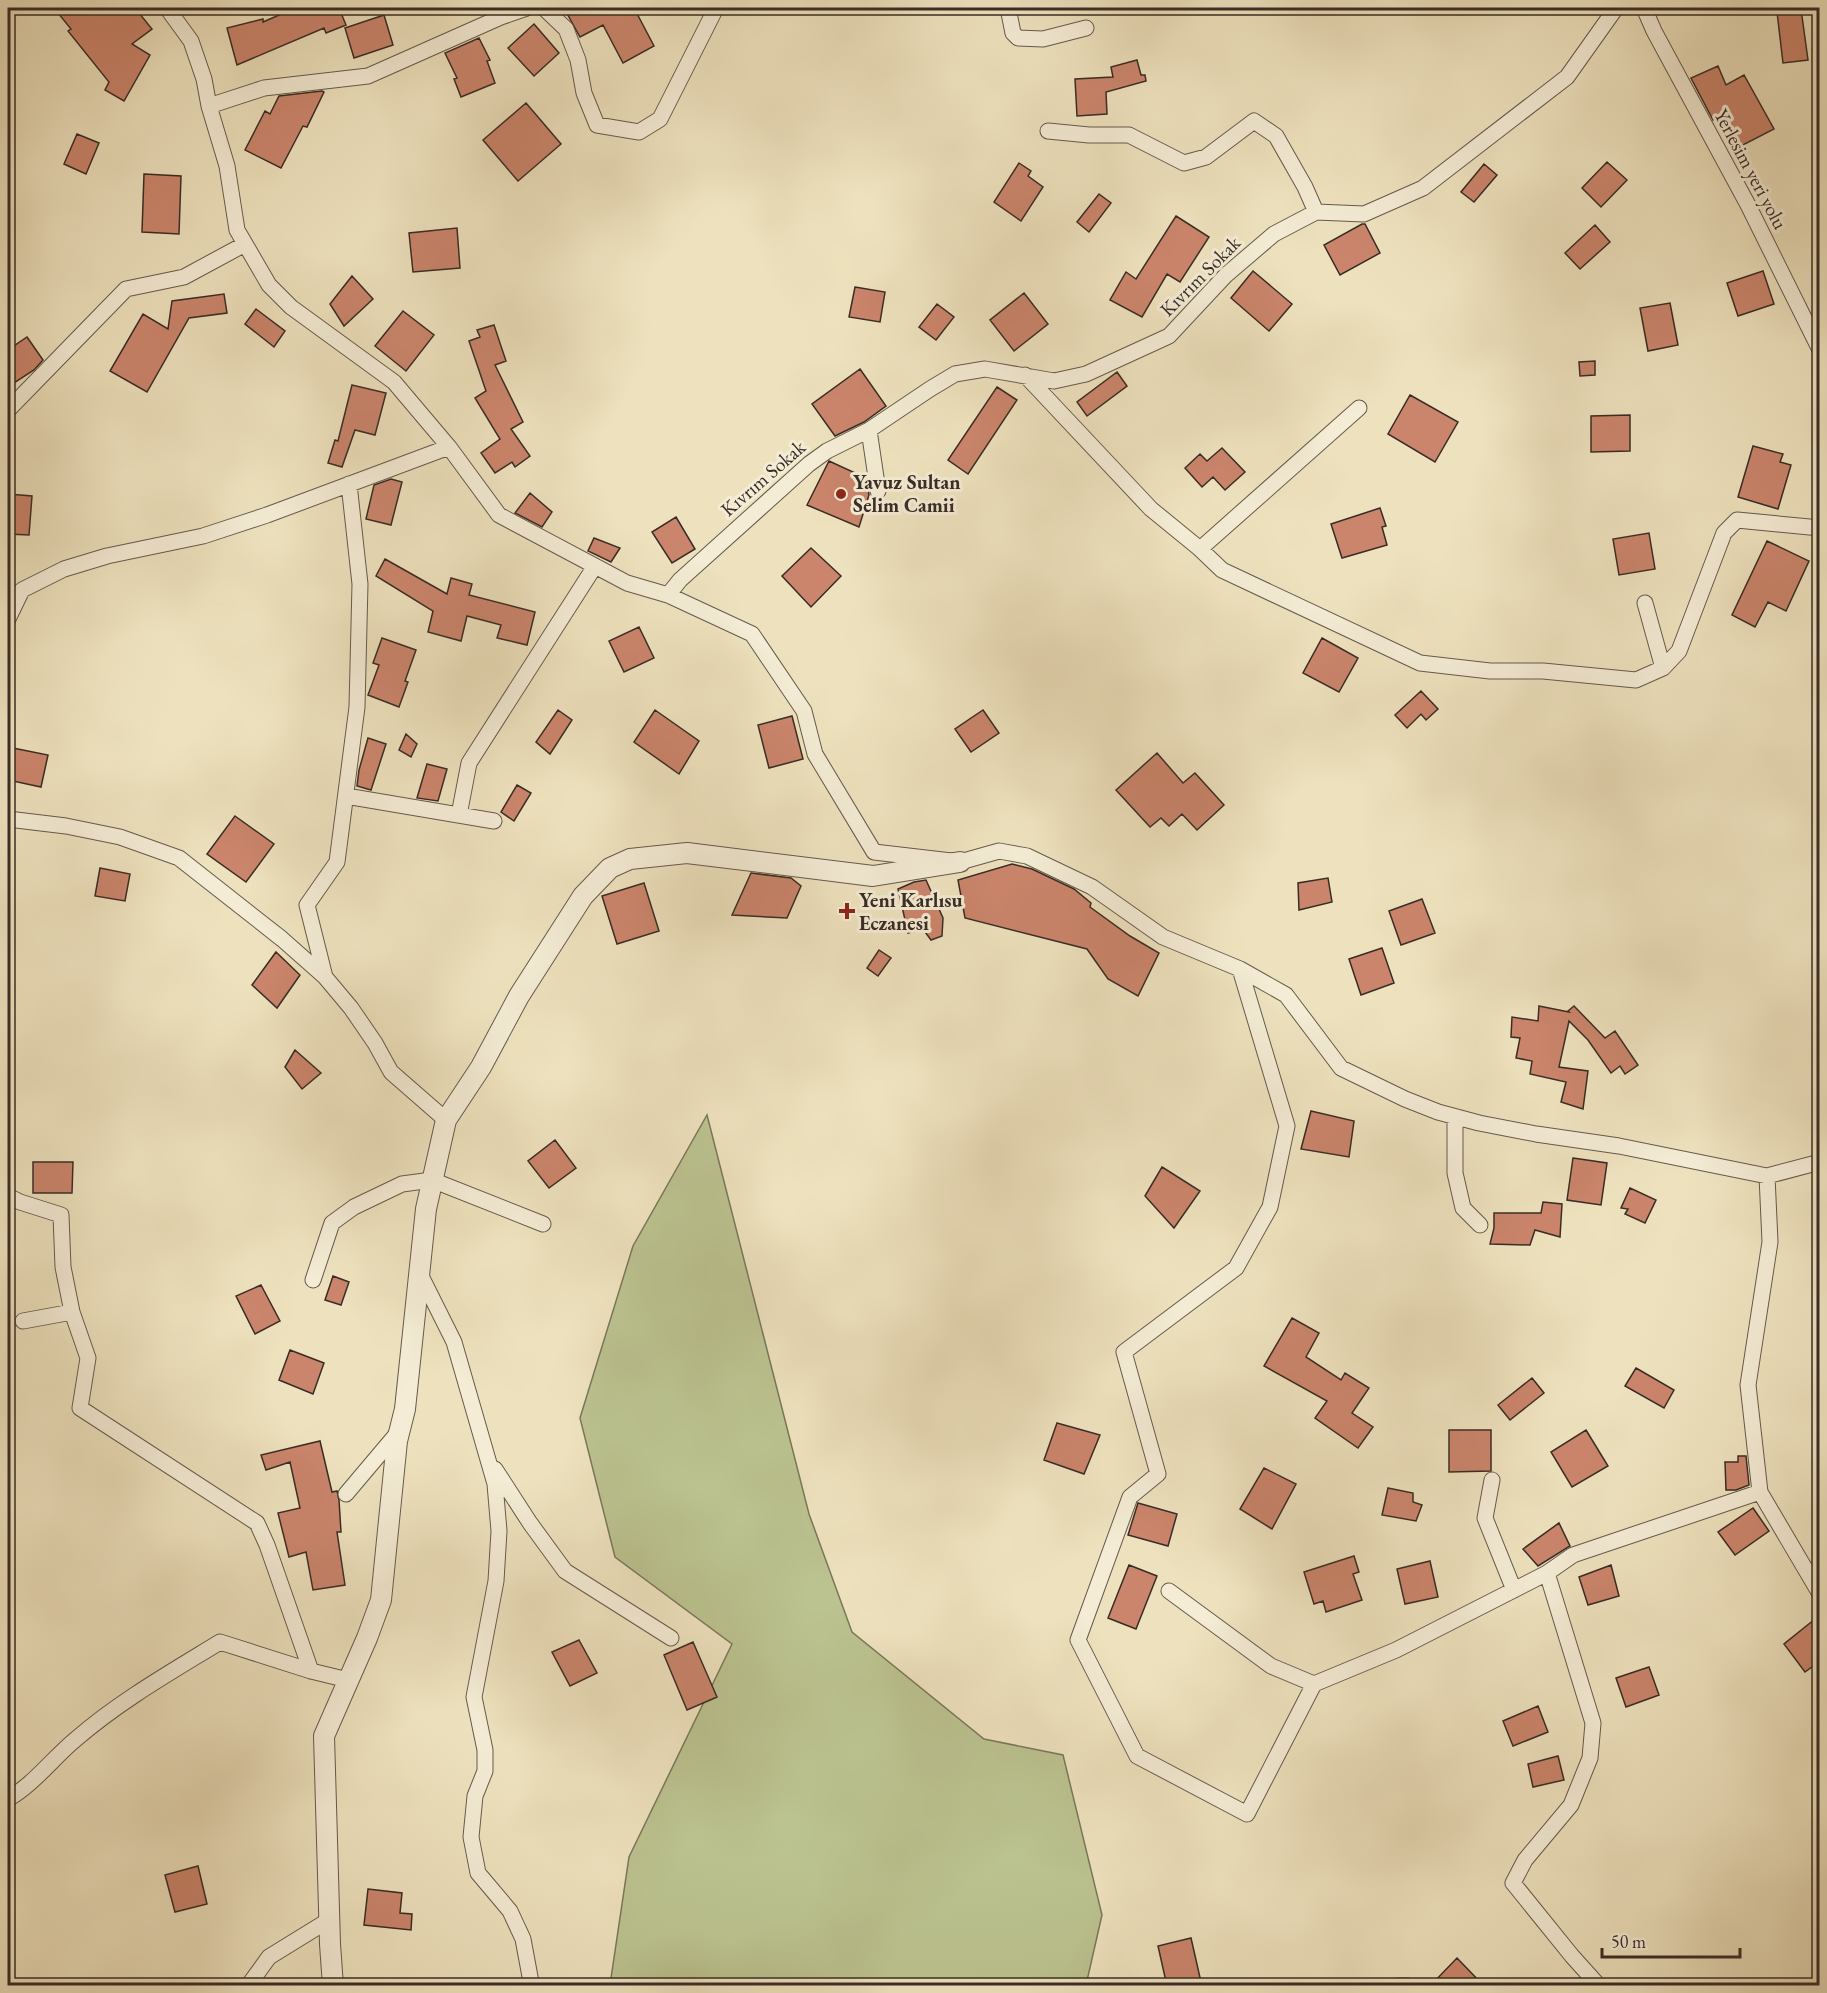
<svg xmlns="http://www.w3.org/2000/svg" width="1827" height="1993" font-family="'EB Garamond',serif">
<rect width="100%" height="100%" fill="#eee2be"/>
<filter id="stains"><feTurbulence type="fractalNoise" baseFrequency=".00333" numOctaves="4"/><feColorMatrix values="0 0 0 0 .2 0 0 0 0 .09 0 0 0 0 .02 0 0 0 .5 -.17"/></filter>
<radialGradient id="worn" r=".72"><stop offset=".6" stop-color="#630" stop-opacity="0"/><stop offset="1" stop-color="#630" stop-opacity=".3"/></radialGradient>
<path fill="#bbc390" stroke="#7a785b" stroke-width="1.5" d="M707,1115L809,1514L852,1632L984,1739L1063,1755L1102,1915L1086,1985H610L629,1857L732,1644L615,1557L580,1418L633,1246Z"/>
<path fill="#cb856c" stroke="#382c26" stroke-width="1.5" d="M54,8H135L152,29L132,44L150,55L124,101L105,90L109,82L68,31L71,29Z
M295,8H339L346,25L326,33L324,28L237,65L227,28L263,19V22Z
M564,8H634L654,46L623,63L603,25L580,37Z
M1801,9L1808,60L1783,63L1777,12Z
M384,15L393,45L354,58L345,28Z
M534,24L559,53L534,76L508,48Z
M479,38L490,60L487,61L495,83L461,97L454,79L457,78L445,53Z
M1137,60L1141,75H1145L1146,81L1106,92L1107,114L1077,116L1075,79L1113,77L1111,67Z
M1718,66L1726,85L1744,75L1774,129L1739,147L1722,115L1713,120L1691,78Z
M322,91L324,92L307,127L303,126L281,168L245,150L265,111L270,114L279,96Z
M526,103L561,144L518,181L483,140Z
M77,134L99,143L86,174L64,164Z
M1607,162L1627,180L1601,207L1582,188Z
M1019,163L1031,171L1028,176L1043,187L1021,221L994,202Z
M1484,164L1497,175L1474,202L1461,192Z
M144,174L181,176L179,234L142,232Z
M1099,194L1111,203L1089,232L1077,222Z
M1176,216L1209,237L1180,282L1167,274L1142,317L1110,300L1126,272L1136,279Z
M1362,224H1365L1380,253L1340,275L1324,245Z
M1595,225L1610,242L1580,269L1565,253Z
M457,228L460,268L413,272L409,233Z
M1253,271L1292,304L1269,331L1231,298Z
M1763,271L1774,304L1738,316L1727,283Z
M352,276L373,299L344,326L330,304Z
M855,287L885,292L880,322L849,317Z
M1024,293L1048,324L1014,351L990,320Z
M224,294L227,313L189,318L147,392L110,371L143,314L168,329L172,301Z
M1670,303L1678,345L1648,351L1640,308Z
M937,304L954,317L936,340L919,327Z
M256,309L285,331L274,347L245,324Z
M403,311L434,335L406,371L375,346Z
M494,325L506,361L495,365L523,422L511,429L530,456L515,467L512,462L495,473L481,453L500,439L475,398L486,391L469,341L480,337L477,330Z
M27,337L43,360L34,370L14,383L8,373V350Z
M1595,361V375L1580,376L1579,362Z
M860,369L886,406L864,422L835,436L812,404Z
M1117,372L1127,386L1087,416L1077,402Z
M352,385L386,393L375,435L355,430L342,467L328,463L335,440L338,441Z
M997,387L1017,400L968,474L948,460Z
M1410,395L1458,422L1435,462L1388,434Z
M1630,415V451L1591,452V416Z
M1753,446L1783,454L1780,462L1791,465L1778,509L1738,497Z
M1222,448L1245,472L1225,490L1213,477L1202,487L1185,468L1200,454L1207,461Z
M829,461L866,478L869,495L859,527L807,505Z
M391,479L402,482L391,525L366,519L374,485Z
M530,493L552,512L542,527L515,513Z
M8,494L32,496L29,535L8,534Z
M1380,508L1386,526L1382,527L1387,545L1342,558L1331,524Z
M676,517L695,549L672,563L652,532Z
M1649,533L1655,569L1619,575L1613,539Z
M594,538L620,548L611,562L588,551Z
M1767,541L1809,561L1786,611L1768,602L1755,627L1732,615Z
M811,548L841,576L811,607L782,576Z
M385,559L447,594L451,578L472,584L469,595L535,612L527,645L497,638L501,625L467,616L461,641L428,632L433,611L376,576Z
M639,627L654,658L624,672L609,641Z
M382,638L416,650L405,681L408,682L399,707L368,695L379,665L373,663Z
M1322,638L1358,658L1339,692L1303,673Z
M1421,691L1438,709L1426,720L1421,714L1407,728L1395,715Z
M558,710L572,720L550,754L536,742Z
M655,710L699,741L679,774L634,742Z
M983,710L999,733L971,752L955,729Z
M792,716L803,759L769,768L758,725Z
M406,734L417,744L411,757L399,750Z
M368,738L386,744L371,790L357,786L359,770Z
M8,747L48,755L41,787L8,780Z
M1157,753L1183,783L1195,773L1224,805L1197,830L1182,814L1169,826L1161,818L1150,827L1116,790Z
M427,764L447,769L438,801L417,798Z
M517,785L531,793L514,821L501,812Z
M235,816L274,844L246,882L207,854Z
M1012,864L1032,869L1074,889L1091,903L1090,907L1130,936L1159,953L1138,996L1108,979L1087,949L965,918L958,880Z
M100,868L130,874L125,901L95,896Z
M751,873L791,878L801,886L787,918L732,915Z
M1328,878L1332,902L1299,910L1298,883Z
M926,880L943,918L942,936L931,940L923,929L908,933L898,889L914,882Z
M644,883L659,931L617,944L602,896Z
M1422,899L1435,933L1401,945L1389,911Z
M1382,948L1394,983L1361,995L1349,959Z
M879,950L891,958L878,976L867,968Z
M276,952L300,975L277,1008L252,985Z
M1539,1006L1569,1012L1568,1011L1574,1006L1605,1038L1615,1031L1638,1065L1625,1074L1620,1066L1611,1073L1588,1040L1569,1021L1559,1067L1588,1071L1583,1109L1561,1102L1566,1082L1530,1074L1532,1061L1516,1058L1520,1038L1511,1037L1512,1017L1538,1021Z
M295,1050L321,1073L302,1089L285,1067Z
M1311,1111L1354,1121L1349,1157L1301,1149Z
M555,1140L576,1168L549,1188L528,1161Z
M1573,1158L1607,1163L1601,1205L1567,1200Z
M33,1162H73L72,1193H33Z
M1162,1167L1200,1191L1174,1228L1145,1196Z
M1630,1188L1656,1200L1645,1223L1625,1214L1628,1209L1621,1208Z
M1543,1202L1562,1204L1560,1237L1535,1230L1530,1245L1490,1244L1494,1228V1213H1541Z
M333,1276L349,1282L341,1305L325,1300Z
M261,1285L280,1321L255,1334L236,1296Z
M1292,1318L1319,1333L1306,1357L1341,1380L1345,1373L1369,1388L1352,1413L1373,1427L1358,1448L1315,1418L1327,1401L1264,1366Z
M290,1350L324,1363L313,1394L279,1380Z
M1636,1368L1674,1390L1664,1408L1625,1386Z
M1532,1378L1544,1393L1510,1420L1498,1405Z
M1057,1423L1100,1435L1084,1474L1044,1460Z
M1449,1430H1491V1471L1449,1472Z
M1586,1430L1608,1466L1572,1487L1551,1452Z
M320,1441L332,1492L337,1491L339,1500L341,1532H337L345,1585L313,1590L306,1552L289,1557L278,1513L300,1508L290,1462L266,1470L261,1455Z
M1738,1456H1746L1749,1485L1736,1490H1726L1725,1462H1738Z
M1264,1468L1296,1484L1272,1529L1240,1509Z
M1388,1488L1413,1493V1502L1422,1505L1416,1521L1382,1515Z
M1138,1503L1177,1514L1168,1546L1128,1535Z
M1753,1508L1769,1531L1735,1555L1718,1532Z
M1559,1523L1570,1546L1538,1566L1523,1549Z
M1354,1556L1359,1572L1353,1574L1362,1600L1326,1612L1323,1601L1314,1604L1304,1572Z
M1430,1561L1438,1597L1405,1604L1397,1569Z
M1129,1565L1157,1576L1136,1629L1108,1618Z
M1611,1565L1619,1596L1588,1605L1579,1577Z
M1820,1615V1661L1805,1672L1784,1644Z
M579,1640L597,1673L570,1686L552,1652Z
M693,1642L717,1697L687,1710L664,1655Z
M1649,1667L1659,1695L1626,1707L1616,1678Z
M1538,1706L1548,1732L1513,1746L1503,1721Z
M1558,1756L1564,1780L1533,1787L1528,1764Z
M198,1866L207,1904L175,1912L165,1875Z
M368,1889L402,1893L400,1913L412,1914L411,1930L364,1925Z
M1191,1938L1201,1982L1186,1986H1167L1158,1946Z
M1457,1958L1484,1986H1430Z"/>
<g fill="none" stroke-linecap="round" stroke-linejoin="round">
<defs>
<path id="minor" d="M167,8L191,41L204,79L209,106L227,166L237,230L269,285L291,307L394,382L449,447L499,515L627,583L668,595L752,634L804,711L815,754L874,852L960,862L999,851L1027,856L1092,887L1163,937L1240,969L1286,995L1341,1068L1405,1099L1438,1112L1479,1123L1536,1134L1619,1146L1767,1176L1820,1162
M544,8L566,29L578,60L584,93L597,125L639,132L660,119L716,8
M1008,8L1013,33L1018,38L1043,39L1086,28
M1644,8L1654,31L1748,205L1820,350
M209,106L264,88L368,76L501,17L527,8
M1048,131L1089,135H1129L1184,163L1206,157L1254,121L1276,136L1305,187L1316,212
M1025,375L1151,509L1200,549L1222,570L1420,663L1490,671H1543L1636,680L1663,668L1679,651L1724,533L1737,520L1820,528
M8,410L126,289L184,277L245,244
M869,430L878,491
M1200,549L1359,408
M668,595L680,580L809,464L827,451L869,430L930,389L955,374L985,369L1054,381L1086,374L1169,336L1226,275L1274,234L1316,212L1364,214L1423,188L1567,77L1616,8
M1645,603L1663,668
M8,619L22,590L64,569L107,556L203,536L267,515L449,447
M346,796L494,821
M459,815L469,763L595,566
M8,819L66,826L120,837L179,858L282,939L325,977L351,1008L375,1043L391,1072L446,1120
M1240,969L1287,1126L1270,1207L1236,1268L1124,1352L1158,1474L1130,1497L1078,1640L1137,1756L1247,1814L1314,1684L1396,1650L1547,1573L1573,1555L1760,1492
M325,977L307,905L337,862L357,707L360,584L349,484
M1455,1117V1173L1463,1208L1480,1225
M1767,1176L1770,1242L1748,1385L1760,1492L1820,1594
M8,1196L20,1202L61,1215L63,1267L72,1312L88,1358L80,1408L257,1523L267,1545L311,1671
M419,1272L454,1342L495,1484L499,1531L496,1581L474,1697L485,1750V1771L475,1796L471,1837L478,1873L510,1911L523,1939L531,1982L534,1986
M313,1280L332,1223L354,1207L402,1184L432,1180L543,1224
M23,1321L72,1312
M495,1469L530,1523L565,1571L671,1638
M1492,1480L1485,1518L1514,1590
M346,1494L400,1430
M1547,1573L1593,1723L1590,1758L1571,1805L1525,1860L1513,1883L1572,1956L1599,1986
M1169,1591L1271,1666L1314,1684
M8,1799C34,1784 53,1758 76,1739C120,1701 171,1672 220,1642L311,1671L348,1680
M248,1986L269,1957L329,1920
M1398,1986H1408"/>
<path id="tertiary" d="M333,1986L330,1944L324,1736L367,1638L381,1600L397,1441L405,1409L426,1209L446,1120L481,1067L519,996L583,896L610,868L630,859L687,853L873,876L960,862"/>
</defs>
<use href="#minor" stroke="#665a4c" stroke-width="17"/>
<use href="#tertiary" stroke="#665a4c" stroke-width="22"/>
<use href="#minor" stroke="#f4ecd5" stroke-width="15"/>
<use href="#tertiary" stroke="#f4ecd5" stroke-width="20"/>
</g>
<g fill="#8f2418" stroke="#f4ecd5" stroke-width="2">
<circle cx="841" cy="494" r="6"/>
<path d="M844 902h6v6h6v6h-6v6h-6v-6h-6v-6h6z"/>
</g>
<g text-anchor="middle" stroke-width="6" stroke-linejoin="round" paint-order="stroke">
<g font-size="20" fill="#382c26" stroke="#f4ecd5">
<text transform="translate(1751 169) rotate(62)" y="7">Yerlesim yeri yolu</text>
<text transform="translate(1200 276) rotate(-45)" y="7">Kıvrım Sokak</text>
<text transform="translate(763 478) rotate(-41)" y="7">Kıvrım Sokak</text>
</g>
<g font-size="20" font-weight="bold" fill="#382c26" stroke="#f4ecd5" text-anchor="start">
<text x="853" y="489">Yavuz Sultan<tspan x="853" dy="23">Selim Camii</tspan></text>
<text x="859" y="907">Yeni Karlısu<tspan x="859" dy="23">Eczanesi</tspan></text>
</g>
</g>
<rect width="1827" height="1993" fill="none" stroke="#eee2be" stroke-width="30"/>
<rect x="9" y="9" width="1809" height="1975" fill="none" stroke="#382c26" stroke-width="3"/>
<rect x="15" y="15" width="1797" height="1963" fill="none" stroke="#382c26" stroke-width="1.5"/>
<path d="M1602 1948v9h138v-9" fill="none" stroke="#382c26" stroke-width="3"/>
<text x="1611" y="1948" font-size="18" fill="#382c26" stroke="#f4ecd5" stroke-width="4.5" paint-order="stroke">50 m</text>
<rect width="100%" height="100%" filter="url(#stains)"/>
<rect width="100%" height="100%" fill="url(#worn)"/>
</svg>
